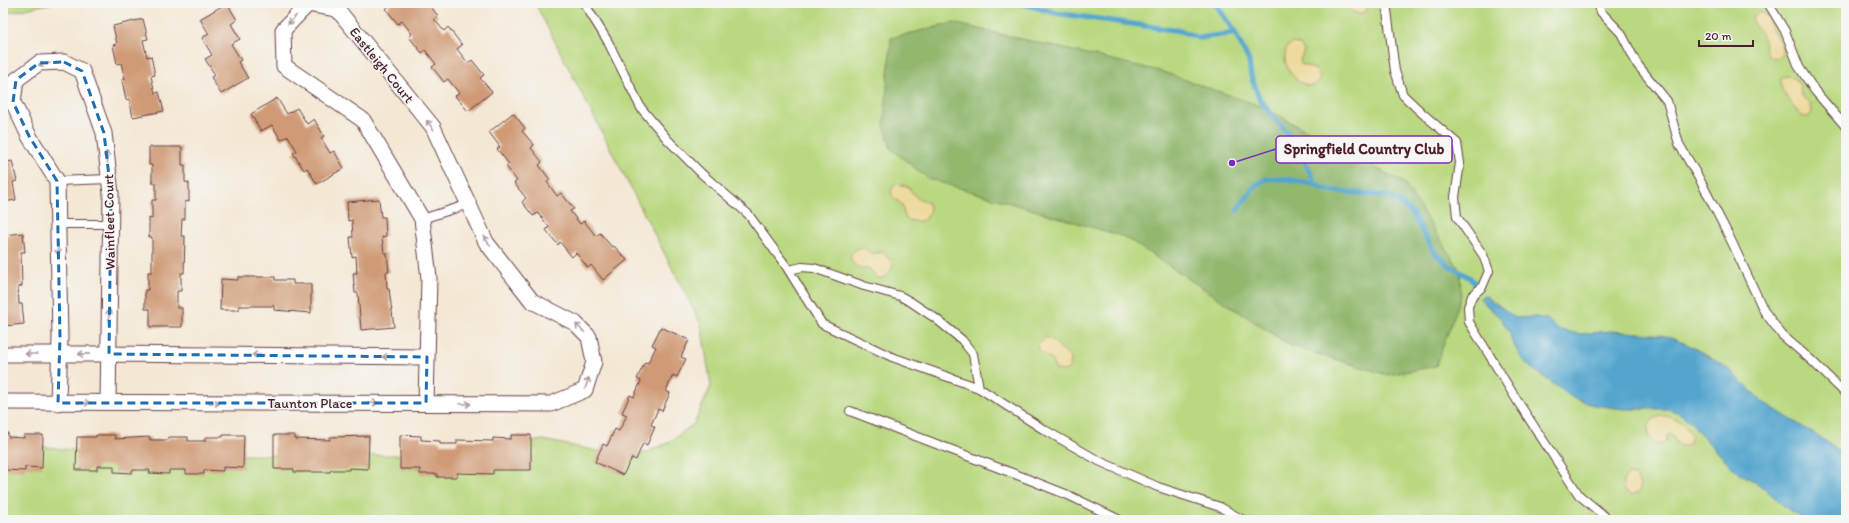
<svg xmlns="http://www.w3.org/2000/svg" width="1849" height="523" font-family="Itim,sans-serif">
<rect width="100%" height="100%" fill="#f6f6f2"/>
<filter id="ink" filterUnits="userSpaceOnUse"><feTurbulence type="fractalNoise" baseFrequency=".025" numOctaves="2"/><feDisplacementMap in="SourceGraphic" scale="8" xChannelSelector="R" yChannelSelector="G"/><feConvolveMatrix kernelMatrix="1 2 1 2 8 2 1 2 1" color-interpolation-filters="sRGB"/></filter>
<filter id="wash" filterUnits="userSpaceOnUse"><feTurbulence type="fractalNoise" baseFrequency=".012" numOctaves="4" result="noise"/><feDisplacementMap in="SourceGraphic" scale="16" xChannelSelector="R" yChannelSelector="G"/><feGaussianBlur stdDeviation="0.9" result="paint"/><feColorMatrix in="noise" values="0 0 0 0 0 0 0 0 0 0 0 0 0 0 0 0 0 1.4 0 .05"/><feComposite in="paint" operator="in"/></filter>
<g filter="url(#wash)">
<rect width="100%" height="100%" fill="#f4e8d5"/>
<path fill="#b9d87f" stroke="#827c55" d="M3,3H53L3,14Z
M535,3H1846V520H3V442L98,453L326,456L461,454L543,440L632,458L666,444L694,424L711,386L701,324Z"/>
<path fill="#92b86e" stroke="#6e6c4c" d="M953,23L1160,71L1263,107L1404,183L1460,270L1461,296L1436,366L1388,375L1291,346L1125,237L929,179L891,149L884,125L891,38Z"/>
<path fill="#eeda9e" stroke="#9c7c64" d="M1346,3H1369L1366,11L1359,14L1351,11Z
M1761,12L1768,17C1769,20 1769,23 1770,26C1775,35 1784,44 1782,55L1777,58C1762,57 1767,44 1762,35C1758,27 1751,27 1753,16Z
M1293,43L1300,45L1304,51L1300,60L1301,64L1316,70L1320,75C1317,104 1273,69 1288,46Z
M1787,76C1798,77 1800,85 1801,95L1811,105L1812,112L1809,117H1802L1783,92L1780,82L1783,77Z
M896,184L907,186L917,198L927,202L930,208L927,218C921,223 912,222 905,218L902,205L892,196L891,190Z
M858,248H864L872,254L882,252L893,263C893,270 883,283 876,277C873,275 872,271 870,269C860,269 851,267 850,255Z
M1044,338C1051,337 1054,342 1059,347C1067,354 1076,357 1067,370L1062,371L1056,370L1050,358L1039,351L1038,345Z
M1666,416C1678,419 1687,425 1692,437L1689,444C1675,451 1677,438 1670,434L1667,435L1666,441C1648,455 1637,415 1666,416Z
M1629,474L1636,477L1640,485L1639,492L1632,495L1625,491C1622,485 1622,478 1629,474Z"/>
<path fill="#53a5ce" stroke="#4e627c" d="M1482,296H1486L1516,318L1536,317L1547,319L1557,329L1579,334L1611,331L1653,334L1666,336L1689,345L1726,367L1763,402L1827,442L1846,457V520H1805L1789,510L1764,488L1734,469L1703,437L1690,421L1679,413L1668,409H1624L1593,405L1573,398L1531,368L1520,356L1512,342L1510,333L1501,319L1480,299Z"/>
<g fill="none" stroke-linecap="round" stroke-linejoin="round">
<path stroke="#53a5ce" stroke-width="5.5" d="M1021,3L1056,13L1181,31L1199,38L1235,33
M1215,3L1235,33L1249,61L1251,76L1260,100L1296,144L1316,184L1324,189L1336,191L1388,196L1401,204L1411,212L1435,253L1447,264L1470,278L1475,284
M1237,210C1244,201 1253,185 1264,180C1275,175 1303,183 1316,184"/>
</g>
<g id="blocks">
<path fill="#cf9a75" d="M227,3L237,20L231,24L240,39L231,44L241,60L238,62L248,78L221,94L211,77L215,75L205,59L212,55L202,38L209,34L200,19Z
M388,3H428L438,16L434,19L444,31L448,27L462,45L457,49L468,63L472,60L484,75L480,78L492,92L468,111L455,96L459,93L448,79L444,82L432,67L436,64L425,50L422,53L409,37L412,34L402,21L398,24L386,9L390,5Z
M143,19L148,39L143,40L147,57L151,56L155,75L151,76L155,93L159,92L164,111L133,117L129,99L126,100L122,80L125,79L121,63L117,64L113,45L117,44L113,26Z
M277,98L287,114L297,108L307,124L314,119L324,136L321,138L330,153L334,151L344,168L317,184L307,168L304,170L293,153L297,151L288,136L281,140L272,125L261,131L251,114Z
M513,113L525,128L522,131L534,145L531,148L542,162L539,165L550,180L547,182L557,196L561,193L574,209L570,211L580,224L584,221L596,236L600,233L612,247L614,246L627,260L603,280L591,265L588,268L576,253L572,257L560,242L558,245L546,230L549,227L538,213L533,216L522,202L526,198L514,183L517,181L506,166L509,164L497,149L500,147L489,132Z
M3,145H4L8,162L12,161L17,181L13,182L16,200L3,202Z
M149,147H182V165H185V182L189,183V201L185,202V219H182L181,236H185L184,273H181V291H177V308H182V327H150V309H145V290H148V272H152V237H149V218L152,219V200H156V183H152V165H149Z
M379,199L381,217H385L386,236L382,237L384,253H387L389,272H386L387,289H389L394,327L361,330L358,293H355L353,273H357L356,256L352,257L350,237H353L352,220L348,221L347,202Z
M23,233L25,252H21L22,286L18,287L19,304H22L24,324L3,326V235Z
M238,277H275V280H293V284H311V313L274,310V306H239V310H220L221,279L238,280Z
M661,327L689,340L681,357L686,359L677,377L673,375L666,391L670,393L662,411L658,409L651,425L655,427L647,445L643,443L636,460L632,458L623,475L595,462L603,444L607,446L615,429L619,431L627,415L622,413L630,395L634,397L641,381L637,379L645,362L648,363L656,347L652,345Z
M3,433H8V437L24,438V435H43L42,468L25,467V471L6,470V465H3Z
M96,435H115V439L150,437V440H168L169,437H188V441H205V437H223V435H244L243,468L223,467V471L204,470V474H186V470H169V474L149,473L150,470H132V473L114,472V466H97V470H76L77,437H96Z
M274,435H295V439L330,440V437L369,436L368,469L349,468V470H331L330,472H294V469H274Z
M400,435L421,436V440L440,441V444H457V440L493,441V438L511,439V435H531V470H493V474L457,473V477H437V474H420V469H400Z"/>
</g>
</g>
<g filter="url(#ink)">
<use href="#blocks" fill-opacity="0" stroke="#643d44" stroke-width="1"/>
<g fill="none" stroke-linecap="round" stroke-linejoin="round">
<defs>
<path id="lane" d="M584,3L607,40L641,108L668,140L702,174L748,214L786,266L822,324L892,357L979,388L1043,429L1099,461L1158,487L1220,507L1243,520
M1386,3L1395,71L1403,95L1422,113L1457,143L1460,163L1455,197L1457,217L1483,255L1489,271L1482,287L1472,296L1468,307L1469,322L1518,402L1579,495L1609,520
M1598,3L1601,12L1621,33L1637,64L1667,101L1679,144L1700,180L1729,236L1764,311L1782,335L1811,360L1846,394
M1768,3L1785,31L1799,67L1815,91L1846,127
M57,181L109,179
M422,219L469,204
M58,224H110
M789,270L802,267L814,268L864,286L900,296L911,302L935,318L962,340L973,354L979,388
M850,411L1020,476L1068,495L1120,520"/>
<path id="street" d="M3,354H109L427,357
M3,402L551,404L585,390L594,362L589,337L575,323L532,301L486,242L433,127L337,9L308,4L283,30L284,66L363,120L422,219L429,278L426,403
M58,403L60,337L57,181L29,136L13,102L16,80L39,63L64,62L82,71L104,133L111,194L108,402"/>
</defs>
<use href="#lane" stroke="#643d44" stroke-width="10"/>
<use href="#street" stroke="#643d44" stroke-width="17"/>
<use href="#lane" stroke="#fff" stroke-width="8"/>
<use href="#street" stroke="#fff" stroke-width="15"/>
</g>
<defs><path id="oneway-shaft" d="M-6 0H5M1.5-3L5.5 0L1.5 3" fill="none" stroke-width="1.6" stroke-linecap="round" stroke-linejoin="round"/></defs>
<g stroke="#ae9aa0">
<use href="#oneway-shaft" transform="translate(292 20) rotate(133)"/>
<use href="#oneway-shaft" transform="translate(44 64) rotate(172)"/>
<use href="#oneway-shaft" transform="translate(430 125) rotate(-126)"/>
<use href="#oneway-shaft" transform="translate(107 157) rotate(-97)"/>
<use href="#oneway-shaft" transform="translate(487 241) rotate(-121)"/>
<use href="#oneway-shaft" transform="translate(58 249) rotate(89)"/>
<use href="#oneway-shaft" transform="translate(109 315) rotate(-89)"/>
<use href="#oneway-shaft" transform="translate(580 328) rotate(-136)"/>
<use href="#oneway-shaft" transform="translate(31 354) rotate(180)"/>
<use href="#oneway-shaft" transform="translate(84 354) rotate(179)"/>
<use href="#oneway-shaft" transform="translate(258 355) rotate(-179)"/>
<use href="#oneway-shaft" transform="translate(388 357) rotate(-179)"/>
<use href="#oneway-shaft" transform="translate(587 383) rotate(-72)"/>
<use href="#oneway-shaft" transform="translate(84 403) rotate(-1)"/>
<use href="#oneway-shaft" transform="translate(214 403)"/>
<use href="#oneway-shaft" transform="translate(372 403)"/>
<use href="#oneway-shaft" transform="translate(465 404)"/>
</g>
</g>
<path fill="none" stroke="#1f6fb2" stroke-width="3" stroke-dasharray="8 5" stroke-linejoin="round" d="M64,62L82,71L104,133L111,194L109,354L427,357L426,403H58L60,337L57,181L29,136L13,102L16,80L39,63Z"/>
<g text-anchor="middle" stroke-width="3" stroke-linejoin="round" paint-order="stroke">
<g font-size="14" fill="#4a1f2b" stroke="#f6f6f2">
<text transform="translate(382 65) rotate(51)" y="5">Eastleigh Court</text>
<text transform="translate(109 222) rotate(-91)" y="5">Wainfleet Court</text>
<text x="310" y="408">Taunton Place</text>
</g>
</g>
<path fill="none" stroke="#7b2cbf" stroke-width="1.5" d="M1232 163L1276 149"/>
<circle fill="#7b2cbf" stroke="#f6f6f2" stroke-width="1.5" cx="1232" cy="163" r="4"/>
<rect fill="#f6f6f2" stroke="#7b2cbf" stroke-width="1.5" x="1276" y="136" width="176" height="27" rx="4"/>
<g font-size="15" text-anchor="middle" font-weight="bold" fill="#4a1f2b">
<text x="1364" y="154">Springfield Country Club</text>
</g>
<rect width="1849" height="523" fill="none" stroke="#f6f6f2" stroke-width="16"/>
<path d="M1699 40v6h54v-6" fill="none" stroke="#4a1f2b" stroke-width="2"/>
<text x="1705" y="40" font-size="12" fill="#4a1f2b" stroke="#f6f6f2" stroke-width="3" paint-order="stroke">20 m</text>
</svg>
